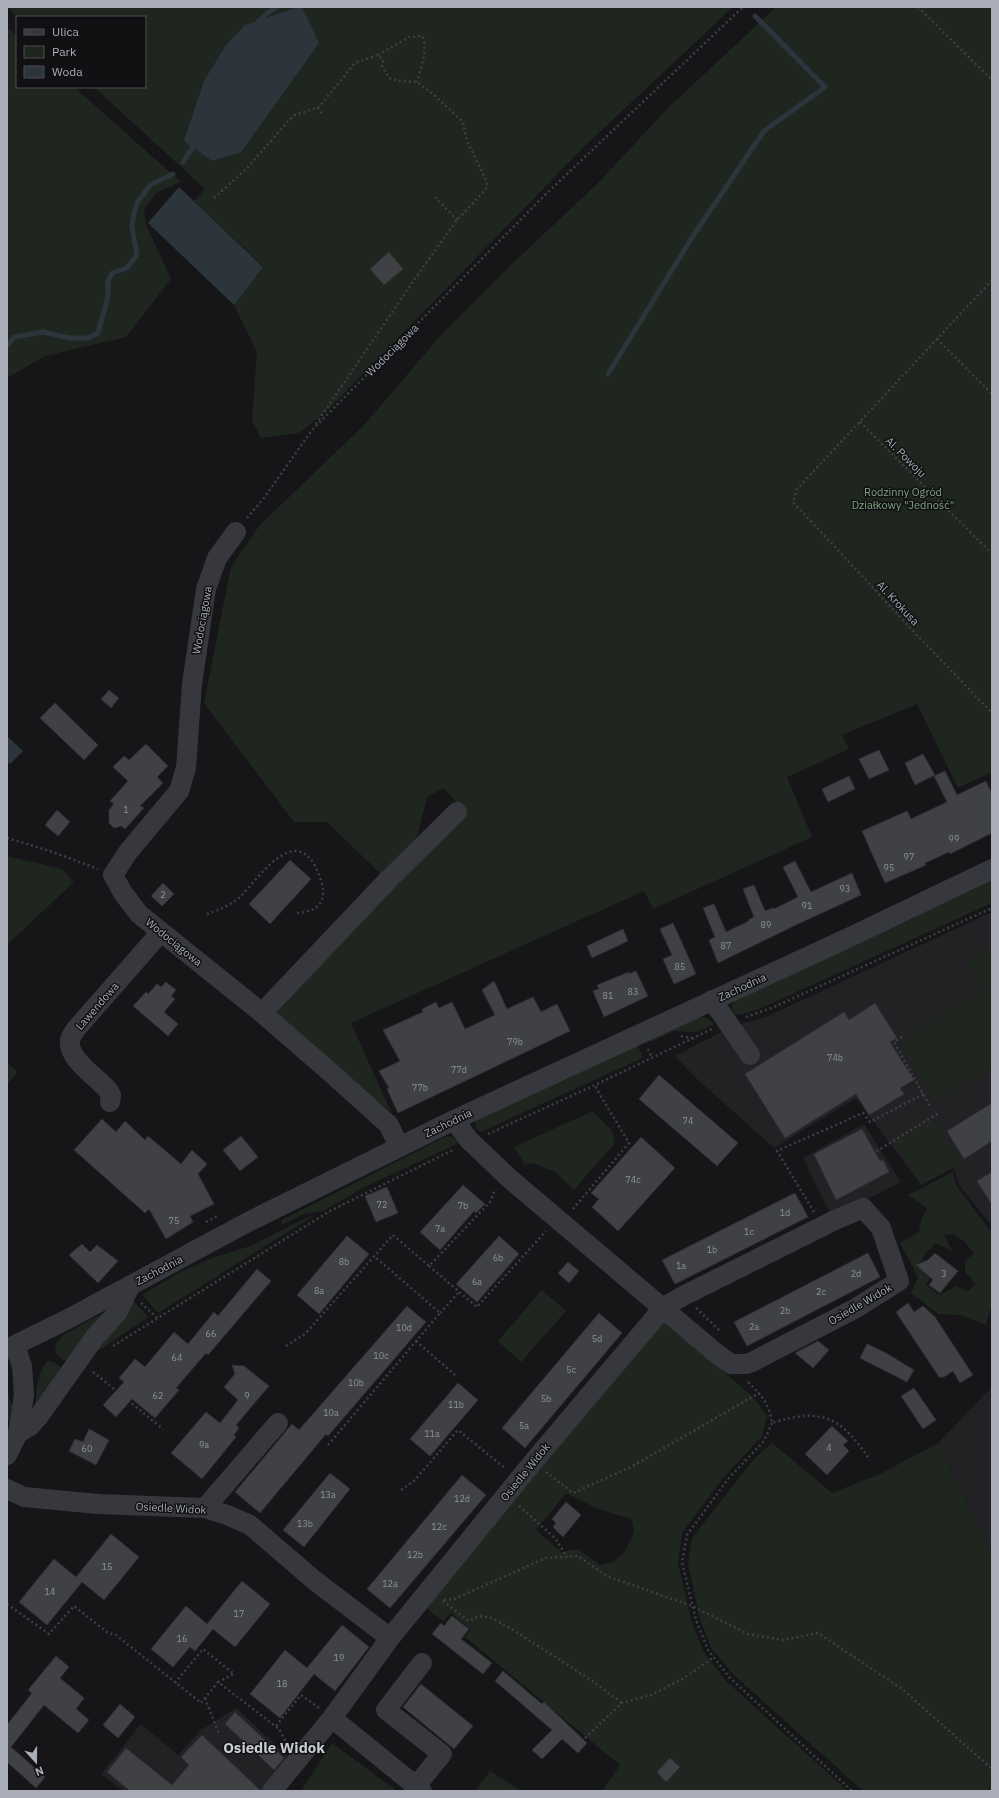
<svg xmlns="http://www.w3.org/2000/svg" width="999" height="1798" font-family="'IBM Plex Sans',sans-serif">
<rect width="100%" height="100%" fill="#161618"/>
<path fill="#222225" d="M992,912V1226L959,1185L954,1168L921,1185L856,1098L774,1148L698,1080L675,1056L719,1033L740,1024L768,1016Z
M864,1124L901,1182L832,1217L803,1158Z
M992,1387V1554L938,1443Z
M236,1708L292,1760L264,1791H123L101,1774L141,1724L178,1755L201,1730Z"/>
<path fill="#1e261f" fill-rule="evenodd" d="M7,7H733L586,145L328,410L299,433L261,438L252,421L257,352L234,305L263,266L194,201L205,189L94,87H145V17H18Z
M776,7H992V772L958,788L917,704L842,735L849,749L787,777L812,837L653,909L644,891L351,1023L391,1112L279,1026L274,1011L458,804L443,788L427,797L416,841L385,878L327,822H294L204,703L231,567L259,526L365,424L440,336L513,263L597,184L668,108Z
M7,27L17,36V87H74L181,182L156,193L144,209L146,225L171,279L126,337L45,356L7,378Z
M7,856L62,869L74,882L7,945Z
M992,878V903L759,1009L739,1015L733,1013L732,1005L737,999Z
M992,946V1068L935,1102L899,1041L982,991L965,962Z
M699,1017H704L715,1024L696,1032L674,1031L651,1042L650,1040Z
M637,1045L643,1056L640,1059L481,1132C475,1129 475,1126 476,1119L588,1069Z
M7,1063L18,1072L7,1084Z
M593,1111L613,1132L614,1144L574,1190L555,1172L533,1163L525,1165L514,1147Z
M927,1122L935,1123L960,1163L921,1185L894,1142Z
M447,1136L453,1137L459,1143L365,1187L323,1211L304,1214L281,1225L282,1220Z
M953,1172L956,1185L992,1233V1303L986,1325L960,1315L938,1314L911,1293L918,1277L900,1243L919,1232L921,1220L927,1208L908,1195ZM954,1234L966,1243L974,1254L965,1260V1272L976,1284L968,1291L956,1286L940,1295L926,1285L930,1279L918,1267L926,1253L936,1243L952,1251L944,1235Z
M315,1215L158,1313L142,1295L175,1275L212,1258L250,1246L304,1219Z
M542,1290L566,1311L521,1362L498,1341Z
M132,1300L149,1317L81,1362Z
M105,1312L69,1360H63L55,1353L56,1344L63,1335Z
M662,1318L754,1398L767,1416L762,1436L724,1477L682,1533L678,1563L692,1623L704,1652L726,1681L848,1791H602L620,1765L465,1637L471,1629L451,1613L443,1621L423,1605ZM566,1493L598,1509L632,1519L634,1532L625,1551L613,1562L600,1565L578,1549L561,1552L536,1530Z
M47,1361L54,1362L61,1367L60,1376L35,1412C36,1394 36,1376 47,1361Z
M7,1391L12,1405L9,1422L7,1421Z
M772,1443L832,1493L882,1473L938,1443L992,1554V1791H863L734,1675L711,1648L700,1619L688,1563L692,1538L754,1459Z
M332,1743L397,1791H301Z
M490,1771L522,1791H475Z"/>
<path fill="#2c353c" d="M299,7H302L319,43L241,152L212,161L184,141L204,81L226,45L245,25Z
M179,187L263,267L234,305L148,223Z
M7,736L23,751L10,764L7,762Z"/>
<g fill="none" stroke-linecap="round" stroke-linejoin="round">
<path stroke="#2c353c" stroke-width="5" d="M256,24L266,14L277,7
M183,162L193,147V141
M7,346L14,337L43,332L70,338H88L98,333L108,296V281L112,273L127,268L137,255L132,227L134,213L137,203L150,185L173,174
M608,374L693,236L764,131L825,87L755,16"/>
</g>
<path fill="#404145" stroke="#303034" d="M389,252L403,269L384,285L370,269Z
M109,690L119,698L111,708L101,699Z
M55,703L98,745L84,760L40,718Z
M146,744L168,766L157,777L163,783L140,806L144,808L125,829L122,826L114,828L109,823V810L114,804L110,801L128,781L113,767L124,756L129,760Z
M879,750L889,770L869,779L859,759Z
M923,754L935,775L915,785L905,763Z
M945,771L957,795L986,781L992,794V833L950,854L949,852L925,863L926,865L885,883L862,831L907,811L911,819L947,802L934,776Z
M849,776L855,789L828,802L822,789Z
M57,810L70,822L58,836L45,825Z
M290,860L311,879L270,924L249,904Z
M795,861L811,892L852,873L861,895L800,923L718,963L709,940L715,937L703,908L714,904L726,932L749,921L748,920L754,917L743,889L754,885L765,911L773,908L774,909L798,897L783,867Z
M163,883L174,894L162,906L151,896Z
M673,923L696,974L674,984L663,959L672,955L660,929Z
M623,929L628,941L592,958L587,946Z
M636,971L648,996L604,1017L593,991L599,989L597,985L629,972V974Z
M494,981L507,1009L533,997L541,1012L557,1004L570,1031L398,1113L387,1089L389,1088L379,1071L400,1061L383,1030L423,1012L422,1009L436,1002L439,1008L452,1002L465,1029L495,1015L482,990Z
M166,982L176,990L171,996L175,999L164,1012L178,1024L168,1036L133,1006L146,992L148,994L157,984L161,987Z
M875,1003L897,1038L890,1042L914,1080L900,1088L904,1094L869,1115L856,1094L785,1138L745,1074L844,1012L849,1020Z
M659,1075L738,1143L717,1166L639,1099Z
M992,1103V1141L964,1159L947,1131Z
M102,1119L116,1132L125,1121L145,1140L148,1136L181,1164L192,1150L207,1164L198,1174L214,1204L190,1216L193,1222L166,1239L149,1209L145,1213L74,1150Z
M862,1129L880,1161L883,1160L889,1172L836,1200L814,1154Z
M241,1136L258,1157L240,1171L223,1150Z
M641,1137L675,1168L618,1231L592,1207L599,1199L591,1193Z
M992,1172V1205L977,1181Z
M463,1185L485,1204L476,1213L474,1211L440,1250L420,1232Z
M387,1187L398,1213L376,1222L365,1196Z
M795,1193L808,1217L675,1284L662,1260Z
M347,1236L369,1254L319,1314L297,1295Z
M499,1236L519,1254L477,1302L456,1284Z
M82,1244L90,1252L97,1245L118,1261L98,1283L69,1255Z
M868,1253L880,1277L747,1346L734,1322Z
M935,1253L958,1271L940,1293L929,1285L933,1280L916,1265L928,1260Z
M568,1262L579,1271L569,1283L558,1273Z
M257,1269L271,1281L208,1355L206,1353L176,1388L179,1390L155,1418L132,1399L116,1417L103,1405L124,1382L119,1378L135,1359L145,1367L174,1332L188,1344L214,1312L218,1316Z
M908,1303L914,1312L923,1306L935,1317L973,1375L960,1383L953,1371L944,1377H939L896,1312Z
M407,1306L426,1322L328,1436L326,1434L260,1513L235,1492L292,1424L299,1430Z
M599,1313L622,1333L525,1448L502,1428Z
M818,1341L829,1350L813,1368L795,1353Z
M867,1344L886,1353L914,1370L907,1382L860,1358Z
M232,1365L244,1366L269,1386L236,1425L239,1428L234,1435L236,1437L202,1479L171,1453L206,1412L220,1423L238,1400L224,1387L235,1374Z
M458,1383L478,1400L430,1456L410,1439Z
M914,1388L936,1420L923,1429L901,1396Z
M832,1426L848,1441L843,1445L849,1451L827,1475L805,1454Z
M89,1429L109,1440L96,1465L69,1451L75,1439L83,1442Z
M330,1473L350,1489L304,1547L283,1530Z
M462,1475L486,1495L390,1608L367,1589Z
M566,1502L581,1515L563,1537L553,1527L556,1523L552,1519Z
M111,1534L139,1557L104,1600L82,1582L47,1625L19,1602L54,1559L76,1577Z
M242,1581L270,1604L235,1647L213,1629L195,1651L190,1647L173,1667L151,1649L186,1606L207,1624Z
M452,1616L469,1629L461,1639L492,1663L483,1674L432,1634L441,1623L444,1626Z
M342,1625L369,1647L335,1691L314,1674L280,1718L250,1694L285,1650L307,1668Z
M56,1656L69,1667L60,1678L84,1698L76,1709L89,1720L78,1733L44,1705L11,1747L45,1777L36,1788L7,1762V1725L32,1693L28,1690Z
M503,1671L542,1704L544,1702L587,1743L578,1753L562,1739L542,1759L532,1750L552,1730L495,1681Z
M421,1684L473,1726L454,1749L403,1707Z
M120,1704L135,1717L118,1738L103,1725Z
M235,1712L284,1758L274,1770L225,1724Z
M202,1735L261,1791H130L107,1772L126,1748L172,1785L189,1765L181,1757Z
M670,1758L680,1767L666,1782L657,1772Z"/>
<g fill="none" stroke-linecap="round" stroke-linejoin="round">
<path stroke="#3d3f44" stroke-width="2.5" stroke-dasharray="2 3" stroke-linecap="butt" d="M918,7L992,80
M378,55L409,37L422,36C429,47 420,70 417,82
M317,108L323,115
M435,197L457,220
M214,198L244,171L272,140L288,121L295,115L319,107L355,63L378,55L383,60L382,66L389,78L399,81L417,82L432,93L463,122L467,141L487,182L486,189L457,220L414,280L316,424
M992,280L797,489L793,502L916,634L992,713
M937,339L992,394
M860,422L992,554
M247,518L264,498L312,430L547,193L743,7
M7,838L50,851L98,869
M207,914C219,910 231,905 241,896C258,879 293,825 315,866C328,891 328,912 295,913
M746,1017L774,1007L992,908
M681,1036L692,1038
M902,1037L894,1042L931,1108
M648,1049L652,1058
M488,1134L595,1085L712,1029
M872,1154L939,1113
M573,1209L629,1143L600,1095L595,1085
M814,1212L777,1151L863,1113L870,1122L923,1094
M206,1222L217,1216
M429,1266L477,1307L546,1231
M141,1303L157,1318
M696,1308L720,1331
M440,1313L459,1292
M416,1341L455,1375
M113,1346L330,1211L455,1149
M286,1346L305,1334L393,1235L429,1266L491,1201L494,1191
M93,1372L163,1429
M748,1382C762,1396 769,1403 772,1423C822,1407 841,1417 870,1460
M772,1423L764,1441L728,1479L687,1535L682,1562L696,1620L708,1650L729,1677L852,1791
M328,1445L440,1313L374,1256
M546,1472L573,1493L631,1467L759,1393
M401,1490L415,1480L458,1430L506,1469
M519,1506L555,1538L567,1557
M444,1600L454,1599L546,1558L578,1556L607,1576L692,1606L748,1634L783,1640L818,1633L902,1689L992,1769
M443,1601L469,1621L479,1616L492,1618L510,1628L591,1680L622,1703
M7,1604L49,1634L74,1606L108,1633L116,1635L201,1703L218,1682L279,1729L288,1745
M175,1683L203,1649L234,1674L218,1682
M205,1698L219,1734
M276,1726L301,1695L319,1708
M585,1738L622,1703L651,1695L684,1678L714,1657"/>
<path stroke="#37383d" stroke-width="20" d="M236,532L217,558L206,589L192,684L186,768L179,791L128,852L113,875L123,893L139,914L262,1013L330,1072L389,1125L399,1147
M712,1000L750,1055
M262,1013L388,880L457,812
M110,1102L111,1095L108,1090C97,1077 67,1059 70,1040C71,1036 74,1032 76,1029L161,932
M7,1349L68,1319L248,1222L454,1120L850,937L992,869
M18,1433L30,1426L39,1416L95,1337L117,1313L130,1286
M7,1455L18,1433L24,1395L22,1366L15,1346
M7,1489L24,1497L98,1504L205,1508L227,1515L250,1525L314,1580L390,1638L332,1718L272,1791
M205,1508L278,1423
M390,1638L533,1462L664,1307L683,1296L835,1220L863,1208L881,1228L899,1281L856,1308L752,1362L747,1364H731L717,1354L510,1179L469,1140L454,1120
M332,1718L422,1791
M416,1786L442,1754L386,1710L422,1663"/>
</g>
<g text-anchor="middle" stroke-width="3" stroke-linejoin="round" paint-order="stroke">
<g font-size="9" fill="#8e929b">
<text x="126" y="813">1</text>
<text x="954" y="842">99</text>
<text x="909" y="860">97</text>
<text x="889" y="871">95</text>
<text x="845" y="892">93</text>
<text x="163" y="898">2</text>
<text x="807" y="909">91</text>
<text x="766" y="928">89</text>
<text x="726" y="949">87</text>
<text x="680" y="970">85</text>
<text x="633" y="995">83</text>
<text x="608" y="999">81</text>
<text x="515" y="1045">79b</text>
<text x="835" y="1061">74b</text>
<text x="459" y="1073">77d</text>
<text x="420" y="1091">77b</text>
<text x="688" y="1124">74</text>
<text x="633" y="1183">74c</text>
<text x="382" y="1208">72</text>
<text x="463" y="1209">7b</text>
<text x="785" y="1216">1d</text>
<text x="174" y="1224">75</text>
<text x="440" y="1232">7a</text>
<text x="749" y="1235">1c</text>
<text x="712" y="1253">1b</text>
<text x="498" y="1261">6b</text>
<text x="344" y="1265">8b</text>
<text x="681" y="1269">1a</text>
<text x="856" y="1277">2d</text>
<text x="944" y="1277">3</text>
<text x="477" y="1285">6a</text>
<text x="319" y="1294">8a</text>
<text x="821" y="1295">2c</text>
<text x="785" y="1314">2b</text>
<text x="754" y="1330">2a</text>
<text x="404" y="1331">10d</text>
<text x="211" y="1337">66</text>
<text x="597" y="1342">5d</text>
<text x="381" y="1359">10c</text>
<text x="177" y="1361">64</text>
<text x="571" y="1373">5c</text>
<text x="356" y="1386">10b</text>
<text x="158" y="1399">62</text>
<text x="247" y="1399">9</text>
<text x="546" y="1402">5b</text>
<text x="456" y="1408">11b</text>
<text x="331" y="1416">10a</text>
<text x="524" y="1429">5a</text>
<text x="432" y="1437">11a</text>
<text x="204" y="1448">9a</text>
<text x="829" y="1451">4</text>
<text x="87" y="1452">60</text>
<text x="328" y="1498">13a</text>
<text x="462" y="1502">12d</text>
<text x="305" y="1527">13b</text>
<text x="439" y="1530">12c</text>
<text x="415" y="1558">12b</text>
<text x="107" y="1570">15</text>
<text x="390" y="1587">12a</text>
<text x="50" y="1595">14</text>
<text x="239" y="1617">17</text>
<text x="182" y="1642">16</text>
<text x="339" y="1661">19</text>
<text x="282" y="1687">18</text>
</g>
<g font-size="11" fill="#a8adb8" stroke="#111113">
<text transform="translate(392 350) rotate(-45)" y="4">Wodociągowa</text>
<text transform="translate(906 457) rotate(45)" y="4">Al. Powoju</text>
<text transform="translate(898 603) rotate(47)" y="4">Al. Krokusa</text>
<text transform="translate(202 620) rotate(-80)" y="4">Wodociągowa</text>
<text transform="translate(174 942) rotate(39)" y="4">Wodociągowa</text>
<text transform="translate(742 987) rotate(-25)" y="4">Zachodnia</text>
<text transform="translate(97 1006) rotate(-49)" y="4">Lawendowa</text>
<text transform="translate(448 1123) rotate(-26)" y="4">Zachodnia</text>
<text transform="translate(159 1270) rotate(-28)" y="4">Zachodnia</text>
<text transform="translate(860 1304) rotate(-30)" y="4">Osiedle Widok</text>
<text transform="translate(525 1472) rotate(-51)" y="4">Osiedle Widok</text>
<text transform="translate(171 1508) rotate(3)" y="4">Osiedle Widok</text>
</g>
<g font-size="11" fill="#7fa381" stroke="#111113">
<text x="903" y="496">Rodzinny Ogród<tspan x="903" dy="13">Działkowy "Jedność"</tspan></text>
</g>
<g font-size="15" font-weight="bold" fill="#c9ccd4" stroke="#111113">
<text x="274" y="1753">Osiedle Widok</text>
</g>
</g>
<rect width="999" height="1798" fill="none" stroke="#a8adb8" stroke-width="16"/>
<rect x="16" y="16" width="130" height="72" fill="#111113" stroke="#4d4f55"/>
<rect x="24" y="29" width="20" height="6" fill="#37383d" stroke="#4d4f55"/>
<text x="52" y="36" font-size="12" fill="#a8adb8">Ulica</text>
<rect x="24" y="46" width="20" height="12" fill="#1e261f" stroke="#4d4f55"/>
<text x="52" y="56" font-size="12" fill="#a8adb8">Park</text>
<rect x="24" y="66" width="20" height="12" fill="#2c353c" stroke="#4d4f55"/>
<text x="52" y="76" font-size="12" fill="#a8adb8">Woda</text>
<g transform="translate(36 1762) rotate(159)" stroke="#111113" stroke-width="3" paint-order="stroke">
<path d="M0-3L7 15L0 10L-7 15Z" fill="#a8adb8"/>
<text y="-6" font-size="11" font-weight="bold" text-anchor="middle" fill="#a8adb8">N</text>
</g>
</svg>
